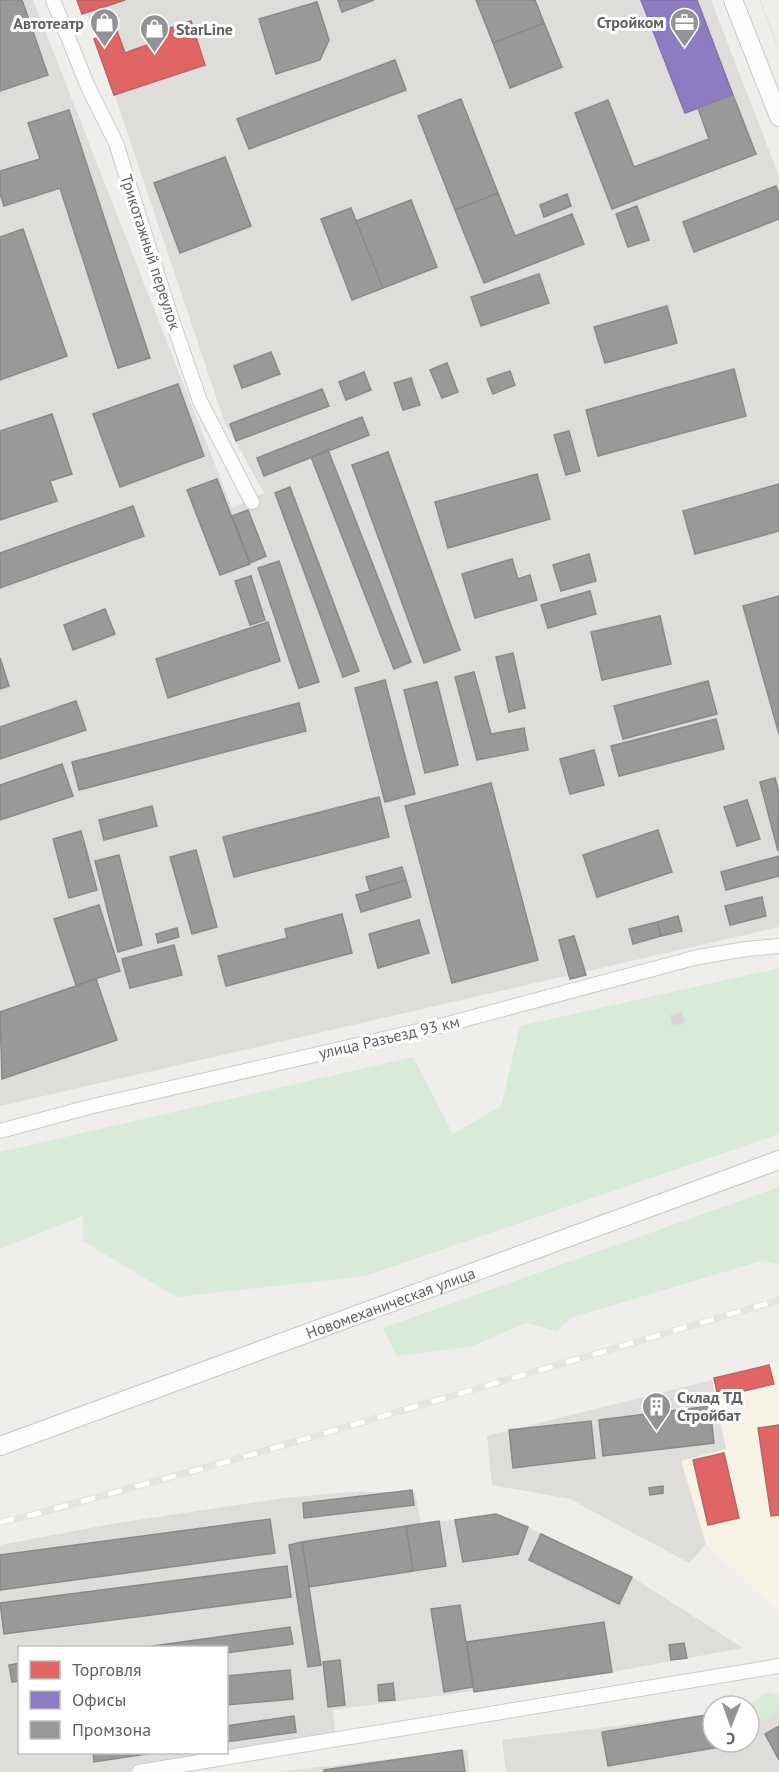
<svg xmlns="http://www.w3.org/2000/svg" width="779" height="1772" font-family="'PT Sans',sans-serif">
<rect width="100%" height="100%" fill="#efeeea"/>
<path fill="#f7f3e4" d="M779,1362V1613L706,1544L681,1461L726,1449L712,1380Z"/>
<path fill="#dfddda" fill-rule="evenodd" d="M25,0H33L232,508L264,493L224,421L83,0H711L779,176V927L0,1106V9Z
M712,1380L726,1449L681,1461L706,1544L689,1563L570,1499L492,1485L487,1436Z
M349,1492H415L421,1524L496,1514L528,1527L632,1577L743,1648L612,1672L333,1710L335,1732L177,1766L129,1772H0V1545L117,1523L284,1498ZM20,1648H226V1752H20Z
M779,1706V1772H506L502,1740L713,1714V1742H749V1710Z
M467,1750L470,1772H277Z"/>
<path fill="#d8ebd6" d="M779,968V1134L365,1276L176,1297L83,1241V1216L0,1249V1152L413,1057L453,1134L501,1106L520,1026Z
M779,1187V1261L776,1264L761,1261L573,1317L557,1331L526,1323L470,1347L397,1356L383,1328Z
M768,1692L779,1695V1711L749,1729L752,1702Z"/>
<path fill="#e06666" stroke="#b96567" stroke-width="1.5" d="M77,0H125L82,14Z
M191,21L205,65L114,95L94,39L117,31L125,53L155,42L152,34Z
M769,1365L774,1384L718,1397L714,1378Z
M779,1425V1515L771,1516L758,1428Z
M724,1453L739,1518L708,1525L693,1460Z"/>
<path fill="#8e7cc3" stroke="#8074a8" stroke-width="1.5" d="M641,0H697L733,95L685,113Z"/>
<path fill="#999" stroke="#88898a" stroke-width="1.5" d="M4,0H22L48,75L0,91V1Z
M338,0H374L342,12Z
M476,0H535L544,23L493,43Z
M317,2L329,40L320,60L276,74L259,19Z
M544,23L562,67L510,88L493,43Z
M395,60L406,90L249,149L237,119Z
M733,95L756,154L612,209L575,113L608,100L634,167L709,139L698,108Z
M461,99L498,193L455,210L418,116Z
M69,110L150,358L118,368L60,188L4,206L0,194V171L40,159L28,123Z
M225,157L251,226L180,253L154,183Z
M776,186L779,194V219L694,252L683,222Z
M498,193L515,236L572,214L584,244L484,283L455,210Z
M567,194L571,206L544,217L540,205Z
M411,200L437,267L383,288L356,221Z
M637,206L649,240L628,247L616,214Z
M351,208L383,288L352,300L321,219Z
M23,229L67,356L0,380V237Z
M539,274L549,303L481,326L471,297Z
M667,306L677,343L605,363L594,327Z
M271,352L280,374L242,388L234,366Z
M447,363L458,392L442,398L430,370Z
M734,369L746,416L598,456L586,410Z
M510,371L515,385L493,394L487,379Z
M364,372L371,390L346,400L339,382Z
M411,378L420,405L403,410L394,383Z
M178,384L204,456L120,487L93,414Z
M322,389L329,406L236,441L230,424Z
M52,414L72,474L50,481L57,501L0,520V431Z
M362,417L369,435L264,476L257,458Z
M569,431L580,471L566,475L554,435Z
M328,450L411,662L394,669L311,457Z
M388,452L460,650L424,663L352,465Z
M537,474L550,519L448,548L435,502Z
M217,479L250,564L220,575L187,490Z
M779,484V531L695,554L683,511Z
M290,487L359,671L343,677L275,493Z
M133,506L144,536L0,588V553Z
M248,510L266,556L250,563L232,516Z
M589,554L596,581L561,591L553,565Z
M512,559L518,579L530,575L537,600L475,618L462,574Z
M279,561L319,682L299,688L258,568Z
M251,576L265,620L250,625L235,581Z
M590,591L596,614L548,628L541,605Z
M779,596V734L743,606Z
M105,609L115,634L73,650L64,625Z
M660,616L671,664L602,680L591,632Z
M268,622L280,661L168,698L156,659Z
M513,653L525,708L509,712L496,657Z
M0,658L9,686L0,689Z
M474,672L491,734L524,728L528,750L477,760L455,677Z
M385,680L415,794L385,802L355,688Z
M708,681L717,714L623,739L614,706Z
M437,682L458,765L425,773L404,690Z
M76,701L86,730L0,759V727Z
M299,703L306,731L79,790L72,762Z
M716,719L724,749L619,776L611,746Z
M594,750L604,785L570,794L560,759Z
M62,764L73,796L0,820V785Z
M775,778L779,793L778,851L760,782Z
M491,783L538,960L452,983L405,806Z
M379,797L389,837L234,877L223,837Z
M747,800L760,839L737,846L724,807Z
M152,806L157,826L104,840L99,820Z
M658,830L672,872L597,897L583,855Z
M81,831L97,890L69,898L53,839Z
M196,850L217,927L192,934L170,857Z
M119,855L142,945L118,952L95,861Z
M779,856V876L726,890L721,872Z
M402,867L406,880L370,891L366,877Z
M406,880L411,897L361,912L356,895Z
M762,897L766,916L730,925L725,906Z
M99,905L120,971L76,985L54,919Z
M342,914L352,953L226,986L218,956L287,938L285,929Z
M678,916L682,931L661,936L657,922Z
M419,920L429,953L378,968L369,934Z
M657,922L661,936L633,944L629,929Z
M177,928L179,937L158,943L156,934Z
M574,936L586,975L570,979L559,940Z
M174,945L182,975L130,988L122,959Z
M96,979L117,1040L2,1079L0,1012Z
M710,1406L714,1443L603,1456L599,1420Z
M591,1421L595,1458L513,1468L509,1430Z
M663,1486V1493L650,1495L649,1488Z
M412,1490L414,1505L304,1518L303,1503Z
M496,1514L528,1527L518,1554L463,1562L455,1520Z
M270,1519L275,1553L0,1590V1555Z
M439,1521L446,1566L413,1571L406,1526Z
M406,1526L413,1571L309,1587L302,1542Z
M541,1534L632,1577L619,1604L529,1560Z
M302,1542L321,1665L308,1667L289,1545Z
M287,1566L291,1597L4,1634L0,1603Z
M460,1605L473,1687L444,1692L431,1609Z
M604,1622L612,1672L474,1692L467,1642Z
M290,1627L293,1644L226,1653V1648H138Z
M684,1643L687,1658L671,1660L669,1645Z
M340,1660L345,1705L328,1707L323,1662Z
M20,1663V1681L12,1682L9,1665Z
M290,1670L293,1699L226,1705V1676Z
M393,1683L395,1700L379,1701L378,1685Z
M713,1714V1742H731V1745L608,1766L602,1732Z
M294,1716L296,1732L226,1742V1726Z
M779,1726V1760L765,1734Z
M462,1750L465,1772H324V1770Z
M93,1752H160L94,1762Z"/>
<path fill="#d6d5d3" stroke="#deddd9" stroke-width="1.5" d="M682,1012L685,1023L672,1025L670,1015Z"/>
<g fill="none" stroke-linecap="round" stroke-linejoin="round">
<defs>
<path id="street" d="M53,0L88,87L116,143L169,311L200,401L252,502
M0,1131L89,1107L444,1025L698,957L746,949L779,946
M139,1772L779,1666"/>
<g id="secondary">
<path d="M733,0L779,117"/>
<path id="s1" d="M0,1446L779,1160"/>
</g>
</defs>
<use href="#street" stroke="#cbcccc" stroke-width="16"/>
<use href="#secondary" stroke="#cacacb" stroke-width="20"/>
<use href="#street" stroke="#fdfcfc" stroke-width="14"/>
<use href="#secondary" stroke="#fdfcfc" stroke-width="18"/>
<path stroke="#e4e4e4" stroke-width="1.5" d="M760,0L779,50"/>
<defs>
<path id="rail" d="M0,1522L32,1515L233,1460L779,1300"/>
</defs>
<use href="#rail" stroke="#e4e4e4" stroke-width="7"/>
<use href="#rail" stroke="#fff" stroke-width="4.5" stroke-dasharray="14" stroke-linecap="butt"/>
</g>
<defs>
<symbol id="office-pin" viewBox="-11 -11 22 30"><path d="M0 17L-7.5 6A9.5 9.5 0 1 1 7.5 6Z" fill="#919496" stroke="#fff"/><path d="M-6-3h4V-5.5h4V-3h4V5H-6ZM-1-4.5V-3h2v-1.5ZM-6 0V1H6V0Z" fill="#fff"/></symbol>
<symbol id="shop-pin" viewBox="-11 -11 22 30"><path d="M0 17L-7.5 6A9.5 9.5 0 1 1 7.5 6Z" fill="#919496" stroke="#fff"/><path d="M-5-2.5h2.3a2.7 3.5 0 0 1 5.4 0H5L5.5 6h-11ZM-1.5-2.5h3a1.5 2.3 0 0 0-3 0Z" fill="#fff"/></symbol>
<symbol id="building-pin" viewBox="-11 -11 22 30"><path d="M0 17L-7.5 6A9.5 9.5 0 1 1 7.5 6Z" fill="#919496" stroke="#fff"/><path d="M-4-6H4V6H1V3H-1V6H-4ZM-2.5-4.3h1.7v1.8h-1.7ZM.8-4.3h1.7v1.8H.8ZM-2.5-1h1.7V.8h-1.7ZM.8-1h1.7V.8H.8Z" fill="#fff"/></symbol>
</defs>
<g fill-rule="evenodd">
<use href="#office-pin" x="668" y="6" width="33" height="45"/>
<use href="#shop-pin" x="88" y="6" width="33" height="45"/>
<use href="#shop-pin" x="138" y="12" width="33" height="45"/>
<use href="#building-pin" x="640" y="1390" width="33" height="45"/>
</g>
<g text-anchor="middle" stroke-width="6" stroke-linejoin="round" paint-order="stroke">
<g font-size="16" font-weight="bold" fill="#5f6368" stroke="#fff" text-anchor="end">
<text x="664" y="28">Стройком</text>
<text x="84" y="29">Автотеатр</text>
<text x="176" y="35" text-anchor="start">StarLine</text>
<text x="677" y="1403" text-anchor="start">Склад ТД<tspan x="677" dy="18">Стройбат</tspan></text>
</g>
<g font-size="16" fill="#5f6368" stroke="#fff">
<text transform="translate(151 252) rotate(72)" y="6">Трикотажный переулок</text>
<text transform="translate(389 1037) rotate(-13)" y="6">улица Разъезд 93 км</text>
<text dy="6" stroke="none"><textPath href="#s1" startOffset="416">Новомеханическая улица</textPath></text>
</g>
</g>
<rect x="18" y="1646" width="210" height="108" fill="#ffffff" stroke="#bfc1c3" stroke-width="1.5"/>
<rect x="30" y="1661" width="30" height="18" fill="#e06666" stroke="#bfc1c3" stroke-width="1.5"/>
<text x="72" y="1676" font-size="18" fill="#5f6368">Торговля</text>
<rect x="30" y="1691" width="30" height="18" fill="#8e7cc3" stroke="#bfc1c3" stroke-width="1.5"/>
<text x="72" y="1706" font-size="18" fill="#5f6368">Офисы</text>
<rect x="30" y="1721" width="30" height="18" fill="#999999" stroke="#bfc1c3" stroke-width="1.5"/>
<text x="72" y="1736" font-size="18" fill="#5f6368">Промзона</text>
<g transform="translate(731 1724) rotate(181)"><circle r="28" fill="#ffffff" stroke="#bfc1c3" stroke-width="1.5"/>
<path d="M0-4.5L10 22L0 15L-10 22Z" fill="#919496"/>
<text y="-9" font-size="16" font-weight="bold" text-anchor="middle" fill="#5f6368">С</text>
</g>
</svg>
